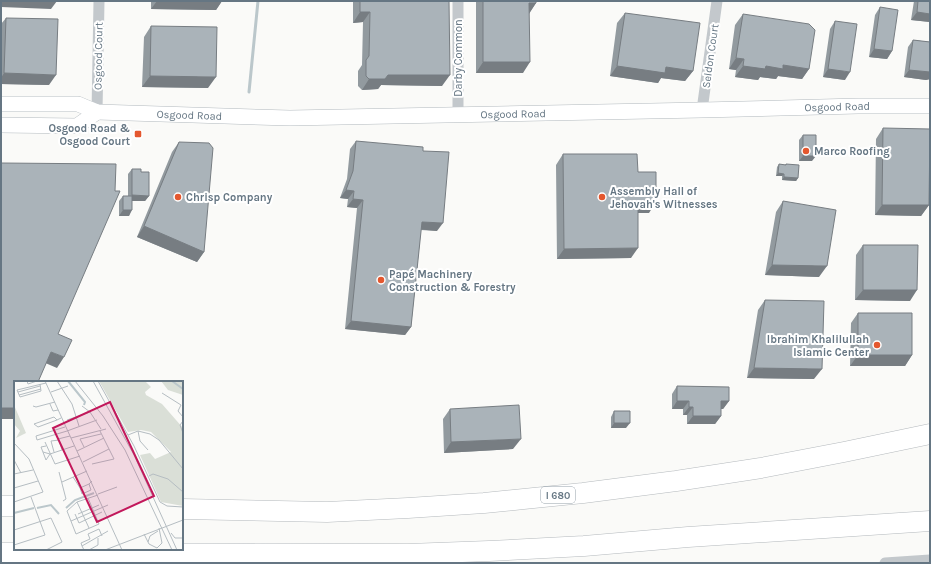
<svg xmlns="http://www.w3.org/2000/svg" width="931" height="564" font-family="Karla,sans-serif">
<rect width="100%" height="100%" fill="#fafaf8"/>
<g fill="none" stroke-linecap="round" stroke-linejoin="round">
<path stroke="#bbc7cb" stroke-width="3" d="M249,92L258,1"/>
<defs>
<g id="secondary">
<path id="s1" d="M1,104H78L97,112L290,118L702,110L858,106H930"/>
<path d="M1,125L77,126L97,112"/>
</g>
<path id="motorway" d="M1,506H15
M182,509L327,512L408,508L484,503L583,493L676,481L761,468L844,452L930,434
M1,553L408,554L489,551L584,546L688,537L930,521"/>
</defs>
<use href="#secondary" stroke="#b3babf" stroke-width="16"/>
<use href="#motorway" stroke="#b4b9bd" stroke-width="21"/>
<path stroke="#c3c8cc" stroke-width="11" d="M702,110L717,1
M97,112L99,1
M458,114V1
M885,563L930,560"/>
<use href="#secondary" stroke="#fff" stroke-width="15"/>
<use href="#motorway" stroke="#fff" stroke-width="20"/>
</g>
<path fill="#929a9f" d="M151,1H222L216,10L151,9Z
M353,1H449L442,86L381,85L378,89L362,90L358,86V71L362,65L363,22L353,23Z
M476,1H536V3L529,13L523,73H476Z
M914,1H930V22L911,20Z
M880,7L892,51L887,59L869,57L875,15Z
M625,13L693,71L685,81L661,78L658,83L610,76L617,23Z
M743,14L809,69L802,79L778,76L776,79L760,77L758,80L735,77L736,70L729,69L735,25Z
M6,18L49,85L1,84V24Z
M835,21L845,80L823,77L830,29Z
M151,26L208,88L142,87L144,37Z
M913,40L930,42V79L926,80L904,77L908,47Z
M883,128L929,205L921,216L875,215L876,139Z
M803,135L812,161H799V140Z
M356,141L423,151L437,231L421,230L411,327L405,335L345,329L357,208L347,207L348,199L340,198L347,179L350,149Z
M179,142L204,252L197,262L137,237L172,152Z
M563,154L638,172L649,213H638L631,258L557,259L556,165Z
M779,164L785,165L786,164L798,178L796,181L782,180V176H776L777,167Z
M132,169L141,172L149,196L145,201H132L129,216H119V201L123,196H128V174Z
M783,201L819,277L765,275L776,212Z
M863,245L910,301L855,300L856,255Z
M765,300L814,379L747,378L758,310Z
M858,313L912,355L905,366H850L851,323Z
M677,386L729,401L723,409H721V416L715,424H687V415H683V409H672V394Z
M450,409L513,449L444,453L443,419Z
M614,411L626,428H611V417Z"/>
<path fill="#777d82" d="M1,1H57L51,9L1,7Z
M157,1H222L216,10L151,9Z
M529,3H536L529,14Z
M360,12H370L363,22L353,23Z
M917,12L930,14V22L911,20Z
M874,49L892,51L887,59L869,57Z
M736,58L744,59L736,70L729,69Z
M483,62H530L523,73H476Z
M783,65L809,69L802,79L778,76L776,79L760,77L758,80L735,77L743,66H766Z
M617,66L666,67L693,71L685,81L661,78L658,83L610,76Z
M828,69L850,72L845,80L823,77Z
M909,70L930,72V79L926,80L904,77Z
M4,73L56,75L49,85L1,84V78Z
M388,75H450L442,86L381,85L378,89L362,90L369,79Z
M150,76L216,77L208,88L142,87Z
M803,156H816L812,161H799Z
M778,173L784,174L782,176H776Z
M784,177L798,178L796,181L782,180Z
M346,190L354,191L348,199L340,198Z
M132,195L149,196L145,201H128Z
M353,199L363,200L357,208L347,207Z
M638,202H656L649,213H631Z
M882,205H929L921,216L875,215Z
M123,210H132L129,216H119Z
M422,222L443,223L437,231L416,229Z
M144,226L204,252L197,262L137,237Z
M638,248L631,258L557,259L564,249Z
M772,265L827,266L819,277L765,275Z
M863,290H917L910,301L855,300Z
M351,321L411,327L405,335L345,329Z
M51,352L64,357L57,368L43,362Z
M858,355H912L905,366H850Z
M754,368L822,369L814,379L747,378Z
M677,401H689L683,409H672Z
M721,401H729L723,409H715Z
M689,407H693L687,415H683Z
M1,408H15V419H1Z
M693,416H721L715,424H687Z
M614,423H630L626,428H611Z
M521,439L513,449L444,453L451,442Z"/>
<path fill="#aab3b9" stroke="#777d82" d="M360,1H449L450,75H388L385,79H369L366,76V60L369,56L370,12H360Z
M483,1H536V3H529L530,62H483Z
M918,1H930V14L917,12Z
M880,7L898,10L892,51L874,49Z
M625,13L700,23L693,71L666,67L665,73L617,66Z
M743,14L809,24L815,30L809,69L783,65V69L766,66L765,69L743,66L744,59L736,58Z
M6,18L58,19L56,75L4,73Z
M835,21L857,24L850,72L828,69Z
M151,26L217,27L216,77L150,76Z
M913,40L930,42V72L909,70Z
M883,128L930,129L929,205H882Z
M803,135H816V156H803Z
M356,141L423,147V151L449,152L443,223L422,222L411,327L351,321L363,200L353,199L354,191L346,190L353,171Z
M179,142L209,143L213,148L204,252L144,226Z
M563,154H637L638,172H656V202H638V248L564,249Z
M1,163L116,164L115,191H120L58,334L72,340L64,357L51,352L38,382H15V408H1Z
M779,164L786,165V164L799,165L798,178L784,177V174L778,173Z
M132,169H141V172H149V196L132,195Z
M123,196H132V210H123Z
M783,201L836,210L827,266L772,265Z
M863,245H918L917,290H863Z
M765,300L824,301L822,369L754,368Z
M858,313H912V355H858Z
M677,386L729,387V401H721V416H693V407H689V401H677Z
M519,405L521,439L451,442L450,409Z
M614,411H630V423H614Z"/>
<g fill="#e4572e" stroke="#fff" stroke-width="1.5">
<rect x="134" y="130" width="8" height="8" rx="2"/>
<circle cx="806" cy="151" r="4"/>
<circle cx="178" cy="197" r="4"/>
<circle cx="602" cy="197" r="4"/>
<circle cx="381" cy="280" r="4"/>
<circle cx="877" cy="345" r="4"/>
</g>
<g text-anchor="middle" stroke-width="4" stroke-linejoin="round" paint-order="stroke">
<rect fill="#fff" stroke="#939fa8" stroke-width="1" x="541" y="487" width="34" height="16" rx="3"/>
<g font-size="10" font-weight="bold" fill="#657683">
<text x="558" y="499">I 680</text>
</g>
<g font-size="11" fill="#657683" stroke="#fff">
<text transform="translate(98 56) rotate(-89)" y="4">Osgood Court</text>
<text transform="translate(710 56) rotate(-82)" y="4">Seldon Court</text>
<text transform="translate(458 58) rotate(-90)" y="4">Darby Common</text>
<text dy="4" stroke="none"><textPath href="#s1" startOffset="838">Osgood Road</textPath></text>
<text dy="4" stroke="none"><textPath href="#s1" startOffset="514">Osgood Road</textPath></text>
<text dy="4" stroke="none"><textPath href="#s1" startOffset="190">Osgood Road</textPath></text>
</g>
<g font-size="11" font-weight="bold" fill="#657683" stroke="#fff" text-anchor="start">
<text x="130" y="132" text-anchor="end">Osgood Road &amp;<tspan x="130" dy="13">Osgood Court</tspan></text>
<text x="814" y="155">Marco Roofing</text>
<text x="610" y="195">Assembly Hall of<tspan x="610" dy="13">Jehovah's Witnesses</tspan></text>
<text x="186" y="201">Chrisp Company</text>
<text x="389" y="278">Papé Machinery<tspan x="389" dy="13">Construction &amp; Forestry</tspan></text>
<text x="869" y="343" text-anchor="end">Ibrahim Khalilullah<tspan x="869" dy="13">Islamic Center</tspan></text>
</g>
</g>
<g transform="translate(14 381)">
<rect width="169" height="169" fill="#fafaf8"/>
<path d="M85,0H131L137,6L131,11L132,14L148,23L169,47V125L147,121L126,74L136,72L141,78L157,71L137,51L127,49L114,51ZM147,0H169V14L154,9ZM0,24L12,52L2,57L6,50L0,43Z" fill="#dadfd7"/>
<path fill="none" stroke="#bbc7cb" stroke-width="2" d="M54,0L71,21L70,24M158,0L169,8M23,127L37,124L45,133M52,127L61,119L80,112M0,132L20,127"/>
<path fill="none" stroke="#b5bdc2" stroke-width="1" d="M13,0L14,3L23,0M31,0L108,169M43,0L58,23L65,45M61,0L89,35L111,69L158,169M79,0L120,74L163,169M84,0L120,65L146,121L153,125L169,126M26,3L27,10L6,16L3,9L32,2M4,11L26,5M37,11L54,5M148,12L167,24M5,14L27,8M36,23L39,30L44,29M167,24L164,30L169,36M19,25L22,26L41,21M76,31L87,48M43,39L24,46L20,43L40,36L43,39L47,37M53,39L76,31L68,25M169,40L166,44L169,52M51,46L22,55L23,59L53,50M53,50L83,39M124,50L126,60L134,69M114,54L124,50L136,53L145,59L169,88M57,57L92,48M44,58L56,55M31,61L41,83L66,75M0,62L15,78L29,111L0,121M32,65L27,66L32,79L36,73M70,66L66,58L87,53M63,70L90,57M29,71L36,73L60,65M40,71L37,60L45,59L48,69M0,79L7,92M69,81L95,68M78,83L100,78L86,50M45,91L52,118L49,120M0,93L19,89M135,95L139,93L154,98L169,111M59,96L66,107M48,101L73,90M75,103L66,107L68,113L77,109L75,103L78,100M0,107L24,100M84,113L103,106M74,117L85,143L62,153L53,130L63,121L84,114M63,121L75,147M61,133L65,142L88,131M64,133L85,124M57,140L94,124M0,149L37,137L48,161L32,169M157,152L161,157H169M130,153L135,163L143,167L148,162L145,147M76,158L74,153L85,148L88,155M134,161L136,155L144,150M0,164L31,154L17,116M68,165L67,162L76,158M70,169L68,165L94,150M75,169L84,164V157M91,169L169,139"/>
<path fill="#c2185b" fill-opacity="0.15" stroke="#c2185b" stroke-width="2" d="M96,21L140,115L83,141L39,47Z"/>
<rect width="169" height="169" fill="none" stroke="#657683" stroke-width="2"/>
</g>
<rect width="931" height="564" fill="none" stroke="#657683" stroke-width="4"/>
</svg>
